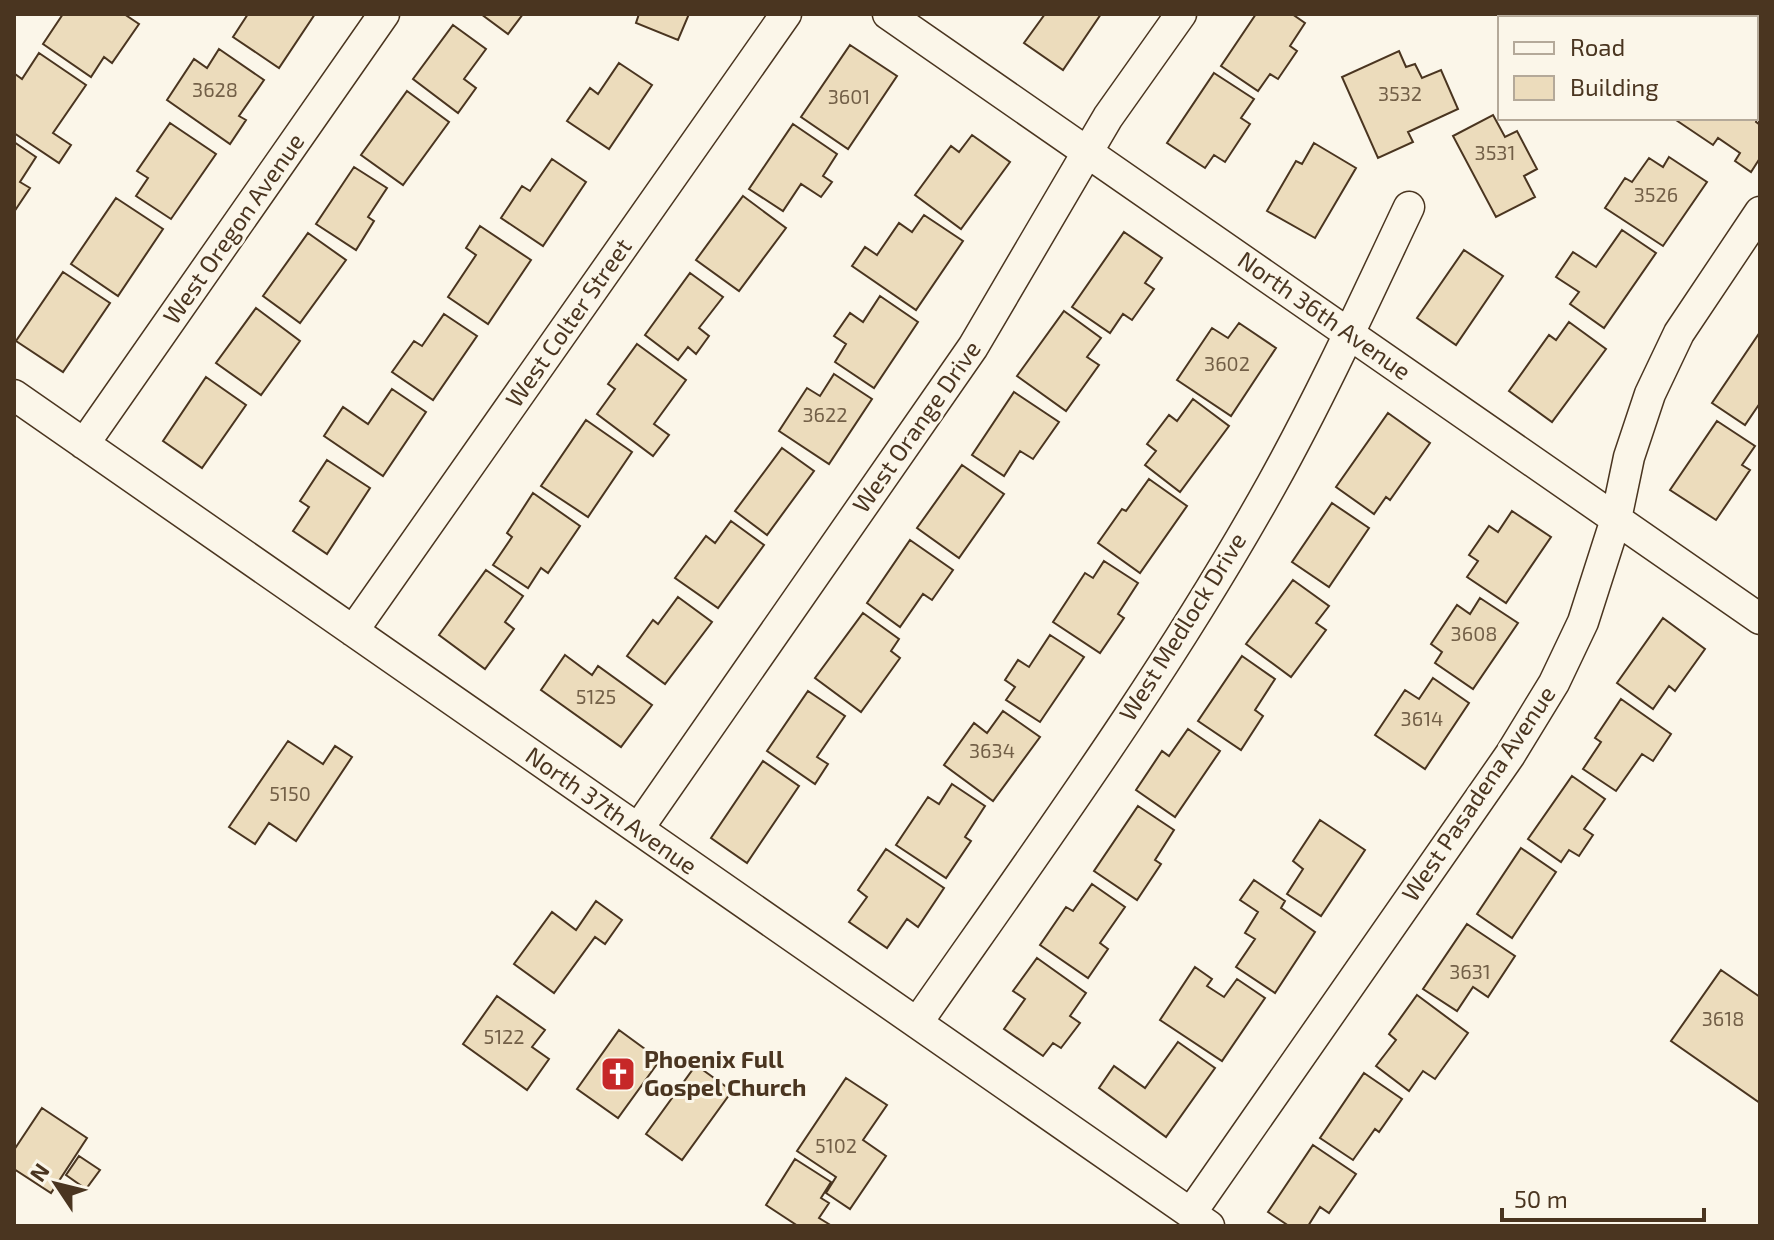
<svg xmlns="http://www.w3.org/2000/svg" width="1774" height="1240" font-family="'Exo 2',sans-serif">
<rect width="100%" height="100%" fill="#fbf6e9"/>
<path fill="#ecdcbc" stroke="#4a3520" stroke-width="2" d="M63,14H124L139,24L112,63L104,57L91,77L43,44Z
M248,14H315L279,68L233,37Z
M481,14H523L508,34Z
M639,14H689L678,40L636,23Z
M1045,14H1101L1063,70L1024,43Z
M1256,14H1292L1305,23L1290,46L1297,51L1278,79L1270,74L1258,91L1221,66Z
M1513,14H1598L1595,18H1515Z
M453,25L486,49L464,79L476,88L458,113L413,79Z
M850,45L897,76L848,149L801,117Z
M219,49L264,80L239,116L246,120L230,144L167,100L194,59L207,68Z
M1399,51L1406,67L1415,64L1422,78L1441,70L1458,109L1408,132L1413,142L1378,158L1342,77Z
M39,53L86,85L53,133L71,145L59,163L14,133V76L15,74L22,79Z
M619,63L652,85L609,149L567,121L590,88L598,94Z
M1214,73L1254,99L1241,118L1250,124L1225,162L1214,155L1205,168L1167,143Z
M407,91L449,122L403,185L361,155Z
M1756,109L1760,111L1756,122L1760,125V158L1751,172L1735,161L1740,153L1718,138L1713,145L1673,118H1756Z
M1493,115L1505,137L1517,131L1537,169L1524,176L1535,197L1496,217L1453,136Z
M170,123L216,154L171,219L136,196L148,178L137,171Z
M793,124L837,154L823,176L832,182L821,197L801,184L783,211L749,189Z
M972,135L1010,162L961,229L915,195L951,146L959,152Z
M14,142L36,157L20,182L30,188L14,212Z
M1314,143L1356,168L1315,238L1267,211L1296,161L1302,164Z
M1669,157L1707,182L1663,246L1605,208L1625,178L1632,182L1649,158L1663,167Z
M552,159L586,182L543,246L501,218L522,186L530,191Z
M354,167L387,188L368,217L374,221L356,250L316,224Z
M743,196L786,228L739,291L696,260Z
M116,198L163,229L118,296L71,264Z
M924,215L963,241L916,310L852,266L865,247L877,255L899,223L912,232Z
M480,226L531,260L488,324L448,297L476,255L466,248Z
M1622,230L1656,253L1604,328L1570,304L1579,292L1556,277L1573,252L1596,267Z
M1124,232L1162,258L1145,283L1154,289L1132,320L1123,314L1110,333L1072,307Z
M308,233L346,260L300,323L263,296Z
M1464,250L1503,276L1456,345L1417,318Z
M63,272L110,303L63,372L16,341Z
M690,273L723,297L699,328L709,336L696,354L688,347L678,360L645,335Z
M880,296L918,322L874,388L835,362L846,344L834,336L850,313L863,322Z
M256,308L300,341L261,395L216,363Z
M1064,311L1101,338L1087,357L1099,365L1066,411L1017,376Z
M444,314L477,336L433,400L392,372L414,341L422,346Z
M1569,322L1606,349L1552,422L1509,391L1549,335L1556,340Z
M1239,323L1276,348L1231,416L1177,380L1212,328L1228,338Z
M1760,332V403L1745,425L1712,403Z
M637,344L686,380L654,424L669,435L653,456L597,414L615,389L608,384Z
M834,374L872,399L829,464L779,431L807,388L820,396Z
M206,377L246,405L202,468L163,441Z
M392,389L426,412L383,476L324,436L343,407L368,424Z
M1014,392L1059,422L1033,459L1020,451L1004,476L972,455Z
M1193,399L1229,426L1180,492L1145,465L1156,451L1147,444L1169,415L1177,421Z
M1388,413L1430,443L1390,500L1386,497L1374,514L1336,487Z
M586,420L632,452L588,517L541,486Z
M1717,421L1755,446L1742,465L1750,470L1716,520L1670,490Z
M782,448L814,471L767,535L735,511Z
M327,460L370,488L327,554L293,531L309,507L300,501Z
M962,465L1004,494L959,558L917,528Z
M1149,479L1187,506L1140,573L1098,543L1122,509L1126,511Z
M533,493L580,526L548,573L541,568L528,588L493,565L512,537L507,533Z
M1332,503L1369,528L1329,587L1292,562Z
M1512,511L1551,537L1506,603L1467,577L1478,561L1469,555L1489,526L1498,532Z
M731,521L764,545L718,608L675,578L706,536L715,543Z
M910,540L953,570L932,600L923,594L900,627L867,603Z
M1104,561L1138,583L1118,614L1124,618L1100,653L1053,622L1085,573L1093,578Z
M486,570L523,596L505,622L514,629L485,669L439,635Z
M1293,580L1329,606L1316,623L1326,630L1291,677L1246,644Z
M678,597L712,622L665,684L627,656L653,620L658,624Z
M1480,598L1518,623L1473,689L1435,663L1442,652L1431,644L1457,605L1470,614Z
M863,613L899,639L891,651L900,658L861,712L815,678Z
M1663,618L1705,649L1675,691L1669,686L1653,709L1617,683Z
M1050,635L1084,657L1040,722L1006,700L1015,687L1005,680L1018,660L1029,667Z
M565,655L592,675L598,666L652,705L621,747L541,690Z
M1242,656L1275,679L1255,710L1263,716L1241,750L1198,721Z
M1433,678L1469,703L1425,769L1375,735L1405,690L1419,699Z
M808,691L845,716L817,757L828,764L815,784L767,751Z
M1621,699L1671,734L1653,761L1642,754L1616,791L1583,769L1601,742L1595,738Z
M1003,711L1040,737L993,801L944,765L974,723L987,733Z
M1188,729L1220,751L1175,817L1136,790L1162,751L1169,756Z
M288,741L323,764L335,746L352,757L296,841L269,823L255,844L229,827Z
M763,761L799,786L747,863L711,838Z
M1572,776L1605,799L1584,829L1593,835L1579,856L1569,850L1561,862L1528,839Z
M952,784L985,806L965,837L971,841L946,878L896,845L928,797L939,804Z
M1138,806L1174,830L1155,860L1161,864L1137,900L1094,871Z
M1320,820L1365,850L1321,916L1287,894L1303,869L1293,861Z
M1521,848L1556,872L1512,938L1477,914Z
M886,849L944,888L918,927L907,919L887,948L849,922L867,897L858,890Z
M1254,880L1285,901L1281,908L1315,932L1275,993L1236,967L1255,939L1245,933L1258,912L1240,900Z
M1092,884L1125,907L1100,943L1108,949L1088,978L1040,945L1066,907L1073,911Z
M596,901L622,920L605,944L595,937L554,993L514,964L552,912L576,930Z
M1467,924L1515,956L1488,997L1473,987L1457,1011L1423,989Z
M1037,958L1086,993L1070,1016L1080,1023L1061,1048L1053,1043L1043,1056L1004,1029L1025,999L1013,991Z
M1195,967L1212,979L1207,986L1224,997L1237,979L1265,998L1222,1061L1160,1020Z
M1721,970L1760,997V1103L1671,1041Z
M1417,995L1468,1033L1435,1079L1423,1071L1409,1091L1376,1066L1396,1040L1389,1034Z
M497,996L545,1030L532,1047L549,1059L527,1090L463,1044Z
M619,1030L660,1060L618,1118L577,1089Z
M1178,1042L1215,1068L1166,1137L1099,1088L1114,1066L1145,1088Z
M696,1065L732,1091L682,1160L646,1134Z
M1364,1073L1402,1099L1379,1132L1375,1129L1353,1160L1320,1138Z
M846,1078L887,1105L863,1140L886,1156L850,1209L826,1193L836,1177L797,1151Z
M42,1108L87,1138L51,1193L14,1169V1150Z
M1313,1145L1356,1174L1329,1213L1320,1207L1308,1226H1289L1268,1212Z
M79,1156L100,1170L86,1189L66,1175Z
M795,1159L831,1182L821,1198L829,1203L819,1218L832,1226H798L766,1205Z"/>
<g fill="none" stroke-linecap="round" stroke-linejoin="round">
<defs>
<path id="minor" d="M888,14L1760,619
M1726,14L1731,18
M1756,35L1760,38
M14,395L1209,1226
M84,444L384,14
M353,631L786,14
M638,829L973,347L1108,117L1181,14
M917,1023C1039,848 1168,671 1272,484C1322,394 1365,300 1409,207
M1191,1213L1510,755L1554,683L1583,622L1616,519L1629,457L1650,394L1679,333L1760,212"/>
</defs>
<use href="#minor" stroke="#4a3520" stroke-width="33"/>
<use href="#minor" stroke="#fbf6e9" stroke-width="30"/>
</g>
<defs>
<symbol id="church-square" viewBox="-11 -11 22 22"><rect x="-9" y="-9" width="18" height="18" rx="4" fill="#c62828" stroke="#fbf6e9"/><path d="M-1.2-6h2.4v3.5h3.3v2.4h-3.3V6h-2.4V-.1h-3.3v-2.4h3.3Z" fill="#fff"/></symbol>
</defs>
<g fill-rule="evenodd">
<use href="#church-square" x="598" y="1054" width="40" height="40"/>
</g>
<g text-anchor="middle" stroke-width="6" stroke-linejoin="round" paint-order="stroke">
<g font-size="20" fill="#725f47">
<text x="215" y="97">3628</text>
<text x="1400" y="101">3532</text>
<text x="849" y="104">3601</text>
<text x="1495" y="160">3531</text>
<text x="1656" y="202">3526</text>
<text x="1227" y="371">3602</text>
<text x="825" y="422">3622</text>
<text x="1474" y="641">3608</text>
<text x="596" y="704">5125</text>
<text x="1422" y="726">3614</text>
<text x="992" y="758">3634</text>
<text x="290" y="801">5150</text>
<text x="1470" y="979">3631</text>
<text x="1723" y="1026">3618</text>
<text x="504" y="1044">5122</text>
<text x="836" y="1153">5102</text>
</g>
<g font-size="24" fill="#4a3520" stroke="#fbf6e9">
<text transform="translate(234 229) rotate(-55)" y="8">West Oregon Avenue</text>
<text transform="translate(1324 316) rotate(35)" y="8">North 36th Avenue</text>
<text transform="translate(569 323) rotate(-55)" y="8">West Colter Street</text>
<text transform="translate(917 427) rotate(-55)" y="8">West Orange Drive</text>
<text transform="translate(1183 627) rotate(-58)" y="8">West Medlock Drive</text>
<text transform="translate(1479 794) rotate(-56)" y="8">West Pasadena Avenue</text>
<text transform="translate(611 811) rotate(35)" y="8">North 37th Avenue</text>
</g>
<g font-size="24" font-weight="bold" fill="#4a3520" stroke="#fbf6e9" text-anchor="start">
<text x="644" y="1068">Phoenix Full<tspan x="644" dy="28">Gospel Church</tspan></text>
</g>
</g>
<rect width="1774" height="1240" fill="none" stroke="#4a3520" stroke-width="32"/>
<rect x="1498" y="16" width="260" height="104" fill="#fbf6e9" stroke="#b4a999" stroke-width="2"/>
<rect x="1514" y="42" width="40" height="12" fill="#fbf6e9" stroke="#b4a999" stroke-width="2"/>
<text x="1570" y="56" font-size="24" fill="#4a3520">Road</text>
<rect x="1514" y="76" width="40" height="24" fill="#ecdcbc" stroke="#b4a999" stroke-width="2"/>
<text x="1570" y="96" font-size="24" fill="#4a3520">Building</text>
<g transform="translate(56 1184) rotate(305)" stroke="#fbf6e9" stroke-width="6" paint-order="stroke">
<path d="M0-6L14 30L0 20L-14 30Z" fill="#4a3520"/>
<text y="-12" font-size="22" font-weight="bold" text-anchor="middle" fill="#4a3520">N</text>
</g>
<path d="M1502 1208v12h202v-12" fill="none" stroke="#4a3520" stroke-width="4"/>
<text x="1514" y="1208" font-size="24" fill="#4a3520" stroke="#fbf6e9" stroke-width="6" paint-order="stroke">50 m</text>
</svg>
